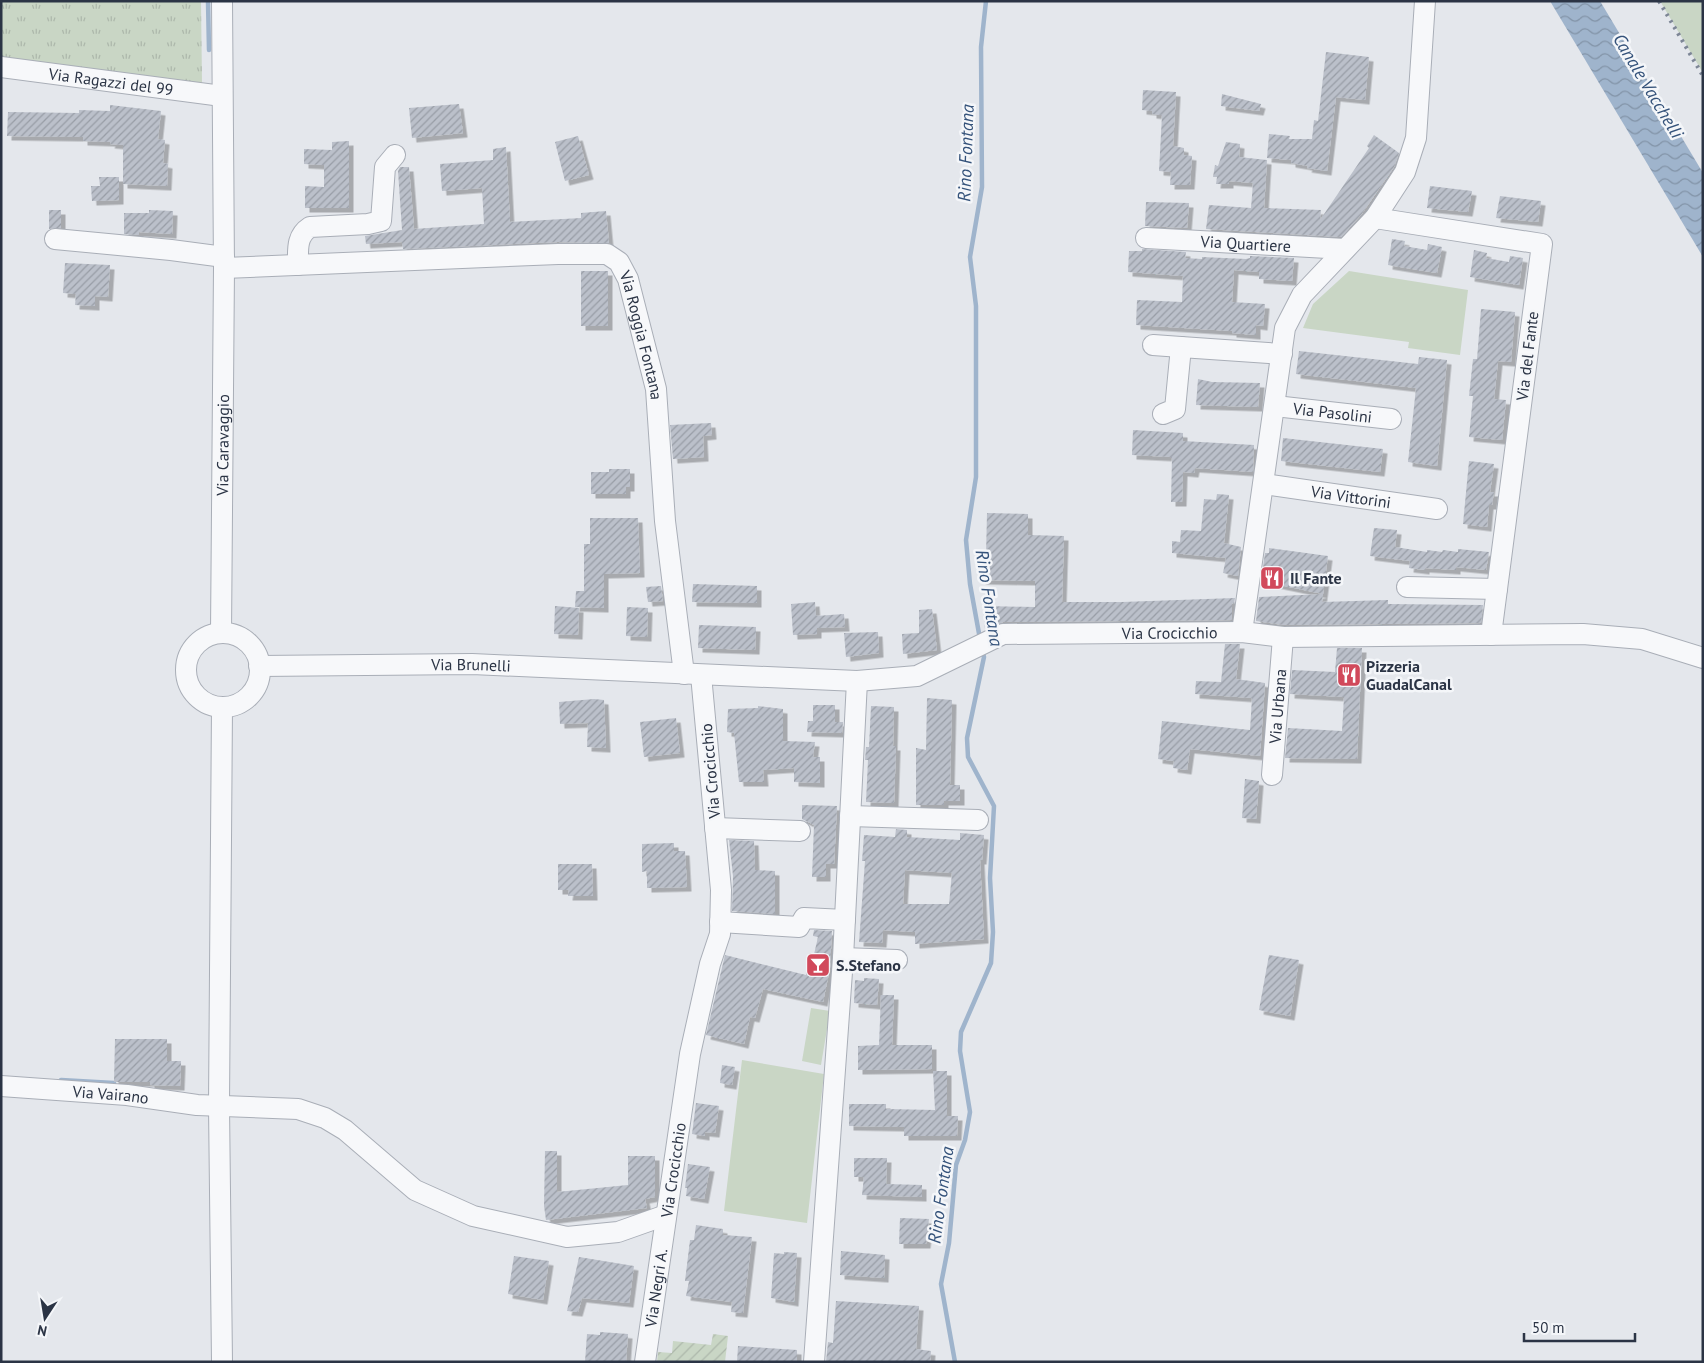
<svg xmlns="http://www.w3.org/2000/svg" width="1704" height="1363" font-family="'PT Sans',sans-serif">
<defs>
<pattern id="grass-tufts" width="24" height="20" patternUnits="userSpaceOnUse" patternTransform="scale(1.25)"><rect width="24" height="20" fill="#c9d6c5"/><path d="M3 7l-1-3M5 7V3M7 7l1-3M15 17l-1-3M17 17v-4M19 17l1-3" fill="none" stroke="#adb8ab"/></pattern>
<pattern id="garden-furrows" width="10" height="10" patternUnits="userSpaceOnUse" patternTransform="scale(1.25)"><rect width="10" height="10" fill="#c9d6c5"/><path d="M-1 1l2-2M0 10L10 0M9 11l2-2" fill="none" stroke="#adb8ab"/></pattern>
<pattern id="water-waves" width="16" height="10" patternUnits="userSpaceOnUse" patternTransform="scale(1.25)"><rect width="16" height="10" fill="#9fb4cc"/><path d="M0 5q4-4 8 0t8 0" fill="none" stroke="#8293a7"/></pattern>
<pattern id="building-hatch" width="6" height="6" patternUnits="userSpaceOnUse" patternTransform="scale(1.25)"><rect width="6" height="6" fill="#bbc0ca"/><path d="M-1 1l2-2M0 6l6-6M5 7l2-2" fill="none" stroke="#989da6"/></pattern>
<filter id="shadow"><feDropShadow dx="4.5" dy="4.5" stdDeviation="0" flood-color="#0004"/></filter>
</defs>
<rect width="100%" height="100%" fill="#e4e7ec"/>
<path fill="url(#grass-tufts)" d="M1,1H201L202,83L1,60Z"/>
<path fill="#c9d6c5" d="M1660,1H1703V73Z
M1349,271L1468,290L1460,355L1408,348L1409,342L1303,328L1313,304Z
M811,1008L830,1011L821,1065L802,1061Z
M742,1060L824,1074L807,1223L724,1211Z"/>
<path fill="url(#garden-furrows)" d="M713,1334L728,1336L725,1362H657L658,1352L672,1353L673,1341L711,1345Z"/>
<path fill="url(#water-waves)" d="M1550,1H1600L1703,173V257Z"/>
<g fill="none" stroke-linecap="round" stroke-linejoin="round">
<path stroke="#9fb4cc" stroke-width="4.5" d="M208,1L209,50
M980,639L970,584L966,540L976,477V306L970,257L982,187L981,47L986,1
M61,1080L114,1083
M955,1362L941,1284L949,1243L956,1165L965,1140L970,1112L960,1051L961,1032L991,963L993,932L990,878L994,806L968,757L967,738L984,657L982,649"/>
</g>
<path fill="url(#building-hatch)" fill-rule="evenodd" filter="url(#shadow)" d="M1326,52L1369,57L1365,100L1336,97L1327,171L1307,168L1308,166L1291,163V160L1267,158L1269,134L1290,136L1289,139H1312L1314,120L1318,121Z
M1143,90L1176,92L1173,146L1184,148V155L1192,156L1190,185H1170L1171,172L1159,171L1162,115L1152,114V111L1142,110Z
M1222,94L1261,104L1259,111L1221,106Z
M459,104L463,133L412,138L409,108Z
M110,105L161,111L158,139L165,140L163,163L168,164L167,186L123,184V145L110,144L111,142L83,141V137L7,136L8,112L79,113V110L110,111Z
M1374,135L1399,153L1394,167L1361,215L1341,237L1206,229L1209,205L1251,208L1253,183L1229,181V184H1216L1217,177H1213L1215,165L1218,166L1226,142L1240,144L1239,157L1267,160L1264,208L1321,210L1320,220L1369,148L1367,146Z
M578,136L589,175L565,181L555,142Z
M349,141V208H305V186L324,187V165L304,164V149L332,150V142Z
M506,147L510,222L581,218V213L606,211L609,243L558,242L403,249L402,242L366,244L365,236L402,230L398,171L400,167H409L414,229L484,224L482,188L442,191L440,164L493,160V149Z
M99,177H119V200L92,201L91,186H100Z
M1430,186L1472,191L1468,212L1427,208Z
M1500,196L1541,201L1538,222L1496,218Z
M1146,202L1189,203L1187,228L1145,226Z
M49,210H61V228L49,229Z
M149,210L173,211L172,234L139,232V235L124,234V213H149Z
M1392,239L1405,241L1404,246L1427,250L1428,244L1442,247L1437,273L1388,265Z
M1142,249L1186,252L1185,258L1202,259V257L1246,259L1250,258V256L1294,258L1292,281L1259,279V272L1234,270L1232,302L1265,304L1263,326L1256,325V335L1232,333V331L1136,325L1137,300L1182,302L1183,276L1128,272L1129,251H1142Z
M1474,250L1487,253L1486,258L1509,262L1510,256L1523,258L1519,285L1470,277Z
M65,263L110,265L108,297L95,296V306L75,305L76,294L63,293Z
M581,271H608V326H581Z
M1481,309L1515,312L1511,362L1498,361L1494,399L1506,400L1502,440L1469,437L1473,396H1469L1473,359H1477Z
M1299,351L1418,364L1419,357L1447,360L1437,466L1408,462L1416,388L1296,374Z
M1198,379L1212,382L1260,383L1258,407L1196,405Z
M711,423L712,435L703,436L704,457L673,459L670,425Z
M1133,430L1183,433V441L1254,445L1253,472L1195,468L1194,473L1183,472L1182,502H1171L1172,457L1132,455Z
M1283,438L1383,449L1380,472L1281,461Z
M1469,461L1494,464L1490,492H1494L1492,505H1489L1487,527L1463,524Z
M609,469H630V487H626V494H591V472H609Z
M1217,494L1229,495L1224,543L1241,547L1238,576L1223,573L1226,558L1172,553V541L1180,542L1181,530L1201,531L1204,499L1216,500Z
M987,513L1028,514V535L1064,536L1062,602H1122L1235,598L1234,604L1232,603V620L1003,622L985,629L983,606L1035,607V581L981,580V556H986Z
M590,518H638L640,573L604,574V608L575,607L576,591H584V544H590Z
M1374,528L1397,530L1395,547L1427,552V550L1442,552L1443,550L1458,552V549L1489,552L1486,570L1456,567V570L1425,568V570L1409,568L1410,561L1370,556Z
M1269,548L1328,556L1323,594L1261,581L1265,553H1269Z
M693,584L757,586V603L692,602Z
M661,586L663,601L648,602L646,587Z
M1323,594L1322,602L1388,600V604L1483,605L1481,623L1284,625L1256,621L1259,597Z
M815,602L816,616L844,614L845,627L817,628V634L793,635L791,604Z
M555,606L579,608L578,635L554,634Z
M627,607L648,608L647,637L626,636Z
M932,609L937,650L903,654L902,634L919,633V610Z
M699,625L756,627L755,650L698,648Z
M878,632L879,653L846,657L844,633Z
M1225,644H1240L1236,679L1265,683L1260,756L1190,749L1187,770L1173,768L1174,761L1158,759L1162,721L1250,730L1252,698L1195,694L1196,681L1221,682Z
M1337,648H1362L1357,759L1285,758L1288,728L1342,731L1344,697L1290,694L1292,670L1335,672Z
M927,698L952,700L950,785H960V801H944V805H916V748L926,750Z
M594,699L604,700L606,748L587,747L588,723L560,724L559,702Z
M813,705H835V722H843L842,733L807,732L808,721H813Z
M758,706L783,709V741L815,742L813,757H820V783L794,782V768L763,770L764,782H739L734,733L727,732L728,709L758,708Z
M871,706L894,707L893,746H896L894,803L866,802L868,760H865L866,747H869Z
M676,718L680,753L644,757L640,722Z
M1245,779L1259,781L1256,819L1242,818Z
M802,805L837,806L834,864H826V877H812L814,825L802,819Z
M896,829L907,830V837L960,840V833L984,835L982,860H980L984,939L915,944V932L883,930L882,943L859,942L865,861H862L864,835L895,837ZM905,870L952,873L949,904H903Z
M729,840L754,841L755,870L775,871V914L732,911L733,876Z
M674,843V851H685L687,887L647,888V871L642,872V844Z
M558,864H592L593,896H568L569,890H558Z
M814,930L832,931L830,968L823,1002L763,989L755,1018L750,1017L744,1044L706,1035L725,955L806,975L809,962L812,963L818,937L813,936Z
M1269,955L1299,960L1290,1016L1259,1010Z
M864,978L879,979L877,1005L854,1003L855,980L864,981Z
M881,995H894L892,1045H932V1069L858,1070V1046L879,1045Z
M115,1039H167V1061H181L180,1086L150,1085V1082H114Z
M722,1065L735,1067L732,1085L720,1083Z
M933,1071H947V1116H958L957,1136H904V1127L849,1126V1104H886V1109L935,1110Z
M696,1103L719,1106L715,1133L705,1132V1136L692,1134Z
M545,1151H557V1192L628,1185V1156H655V1197L645,1199L647,1208L546,1220L544,1206Z
M854,1158H887L886,1184L922,1185V1197L862,1195L864,1177H854Z
M688,1164L710,1167L704,1199L686,1196L687,1188H685Z
M900,1218L929,1219L926,1244H899Z
M696,1225L723,1229V1235L752,1237L743,1313L731,1312L732,1302L686,1296L689,1281H685L690,1240H694Z
M841,1251L885,1255L884,1278L840,1275Z
M784,1252L797,1253L794,1302L771,1298L774,1253L784,1254Z
M514,1256L549,1261L543,1300L508,1294Z
M579,1257L634,1266L629,1303L582,1298L578,1312L567,1311Z
M836,1301L919,1306L916,1349L931,1351L930,1362H826L828,1342L833,1343Z
M600,1332L628,1334L626,1362H585L587,1334L600,1335Z
M738,1346L797,1350V1362H737Z"/>
<g fill="none" stroke-linecap="round" stroke-linejoin="round">
<defs>
<g id="minor">
<path id="s1" d="M1,67L222,96"/>
<path d="M1375,218L1542,244L1491,635"/>
<path id="s2" d="M1146,238L1345,249"/>
<path d="M55,239L171,250L224,257"/>
<path d="M298,265C298,250 296,236 310,227L368,224L381,221L385,167L395,155"/>
<path id="s3" d="M224,268L558,254H607L619,262L628,279L656,389L665,521L684,674"/>
<path d="M1153,345L1181,347"/>
<path id="s4" d="M1275,406L1391,419"/>
<path d="M1163,414L1175,409L1181,347L1282,354"/>
<path id="s5" d="M1264,484L1437,509"/>
<path d="M1407,587L1497,589"/>
<path d="M1242,632L1285,328L1302,295L1375,218L1405,172L1416,138L1425,1"/>
<path id="s6" d="M221,633L224,268L222,1"/>
<circle cx="223" cy="670" r="37"/>
<path id="s7" d="M259,666L472,664L857,681L917,676L1003,634L1242,632L1283,637L1583,634L1642,639L1703,658"/>
<path id="s8" d="M1272,775L1283,637"/>
<path d="M850,816L978,820"/>
<path d="M715,828L800,831"/>
<path d="M720,922L799,927L804,918L845,920"/>
<path d="M843,958L897,960"/>
<path id="s9" d="M1,1086L127,1095L197,1105L298,1109L325,1118L345,1130L415,1190L473,1216L567,1237L618,1232L666,1215"/>
<path d="M222,1362L219,1106L222,707"/>
<path id="s10" d="M645,1362L690,1054L710,964L720,934L721,890L701,675"/>
<path d="M814,1362L843,958L857,681"/>
</g>
</defs>
<use href="#minor" stroke="#a9aeb7" stroke-width="22"/>
<use href="#minor" stroke="#f7f8fa" stroke-width="20"/>
<path stroke="#7d8696" stroke-width="4" stroke-dasharray="2.5 5" stroke-linecap="butt" d="M1659,1L1703,76"/>
</g>
<defs>
<symbol id="restaurant-square" viewBox="-11 -11 22 22"><rect x="-9" y="-9" width="18" height="18" rx="4" fill="#d1495b" stroke="#f4f6f9"/><path d="M-5-6h1v4h1v-4h1v4h1v-4h1v5L-1.5 .5V6h-2V.5L-5-1ZM5-6V6H3V1.5H1.5Q1.5-4 5-6Z" fill="#fff"/></symbol>
<symbol id="bar-square" viewBox="-11 -11 22 22"><rect x="-9" y="-9" width="18" height="18" rx="4" fill="#d1495b" stroke="#f4f6f9"/><path d="M-6-5H6L.8 .8V4.5H3.5V6h-7V4.5H-.8V.8Z" fill="#fff"/></symbol>
</defs>
<g fill-rule="evenodd">
<use href="#restaurant-square" x="1258" y="564" width="28" height="28"/>
<use href="#restaurant-square" x="1335" y="661" width="28" height="28"/>
<use href="#bar-square" x="804" y="951" width="28" height="28"/>
</g>
<g text-anchor="middle" stroke-width="5" stroke-linejoin="round" paint-order="stroke">
<g font-size="16" fill="#2b3445" stroke="#f4f6f9">
<text dy="6" stroke="none"><textPath href="#s1" startOffset="111">Via Ragazzi del 99</textPath></text>
<text dy="6" stroke="none"><textPath href="#s2" startOffset="100">Via Quartiere</textPath></text>
<text dy="6" stroke="none"><textPath href="#s3" startOffset="475">Via Roggia Fontana</textPath></text>
<text transform="translate(1527 356) rotate(-83)" y="6">Via del Fante</text>
<text dy="6" stroke="none"><textPath href="#s4" startOffset="58">Via Pasolini</textPath></text>
<text dy="6" stroke="none"><textPath href="#s6" startOffset="188">Via Caravaggio</textPath></text>
<text dy="6" stroke="none"><textPath href="#s5" startOffset="88">Via Vittorini</textPath></text>
<text dy="6" stroke="none"><textPath href="#s7" startOffset="921">Via Crocicchio</textPath></text>
<text dy="6" stroke="none"><textPath href="#s7" startOffset="212">Via Brunelli</textPath></text>
<text dy="6" stroke="none"><textPath href="#s8" startOffset="69">Via Urbana</textPath></text>
<text transform="translate(710 771) rotate(-95)" y="6">Via Crocicchio</text>
<text dy="6" stroke="none"><textPath href="#s9" startOffset="110">Via Vairano</textPath></text>
<text dy="6" stroke="none"><textPath href="#s10" startOffset="194">Via Crocicchio</textPath></text>
<text dy="6" stroke="none"><textPath href="#s10" startOffset="75">Via Negri A.</textPath></text>
</g>
<g font-size="16" font-weight="bold" fill="#2b3445" stroke="#f4f6f9" text-anchor="start">
<text x="1290" y="584">Il Fante</text>
<text x="1366" y="672">Pizzeria<tspan x="1366" dy="18">GuadalCanal</tspan></text>
<text x="836" y="971">S.Stefano</text>
</g>
<g font-size="18" font-style="italic" fill="#34527a" stroke="#f4f6f9">
<text transform="translate(1648 86) rotate(59)" y="6">Canale Vacchelli</text>
<text transform="translate(966 153) rotate(-88)" y="6">Rino Fontana</text>
<text transform="translate(989 598) rotate(81)" y="6">Rino Fontana</text>
<text transform="translate(941 1195) rotate(-82)" y="6">Rino Fontana</text>
</g>
</g>
<rect width="1704" height="1363" fill="none" stroke="#2b3445" stroke-width="5"/>
<g transform="translate(45 1318) rotate(192)" stroke="#f4f6f9" stroke-width="4" paint-order="stroke">
<path d="M0-4L9 19L0 12L-9 19Z" fill="#2b3445"/>
<text y="-8" font-size="14" font-weight="bold" text-anchor="middle" fill="#2b3445">N</text>
</g>
<path d="M1524 1333v8h111v-8" fill="none" stroke="#2b3445" stroke-width="2.5"/>
<text x="1532" y="1333" font-size="15" fill="#2b3445" stroke="#f4f6f9" stroke-width="4" paint-order="stroke">50 m</text>
</svg>
